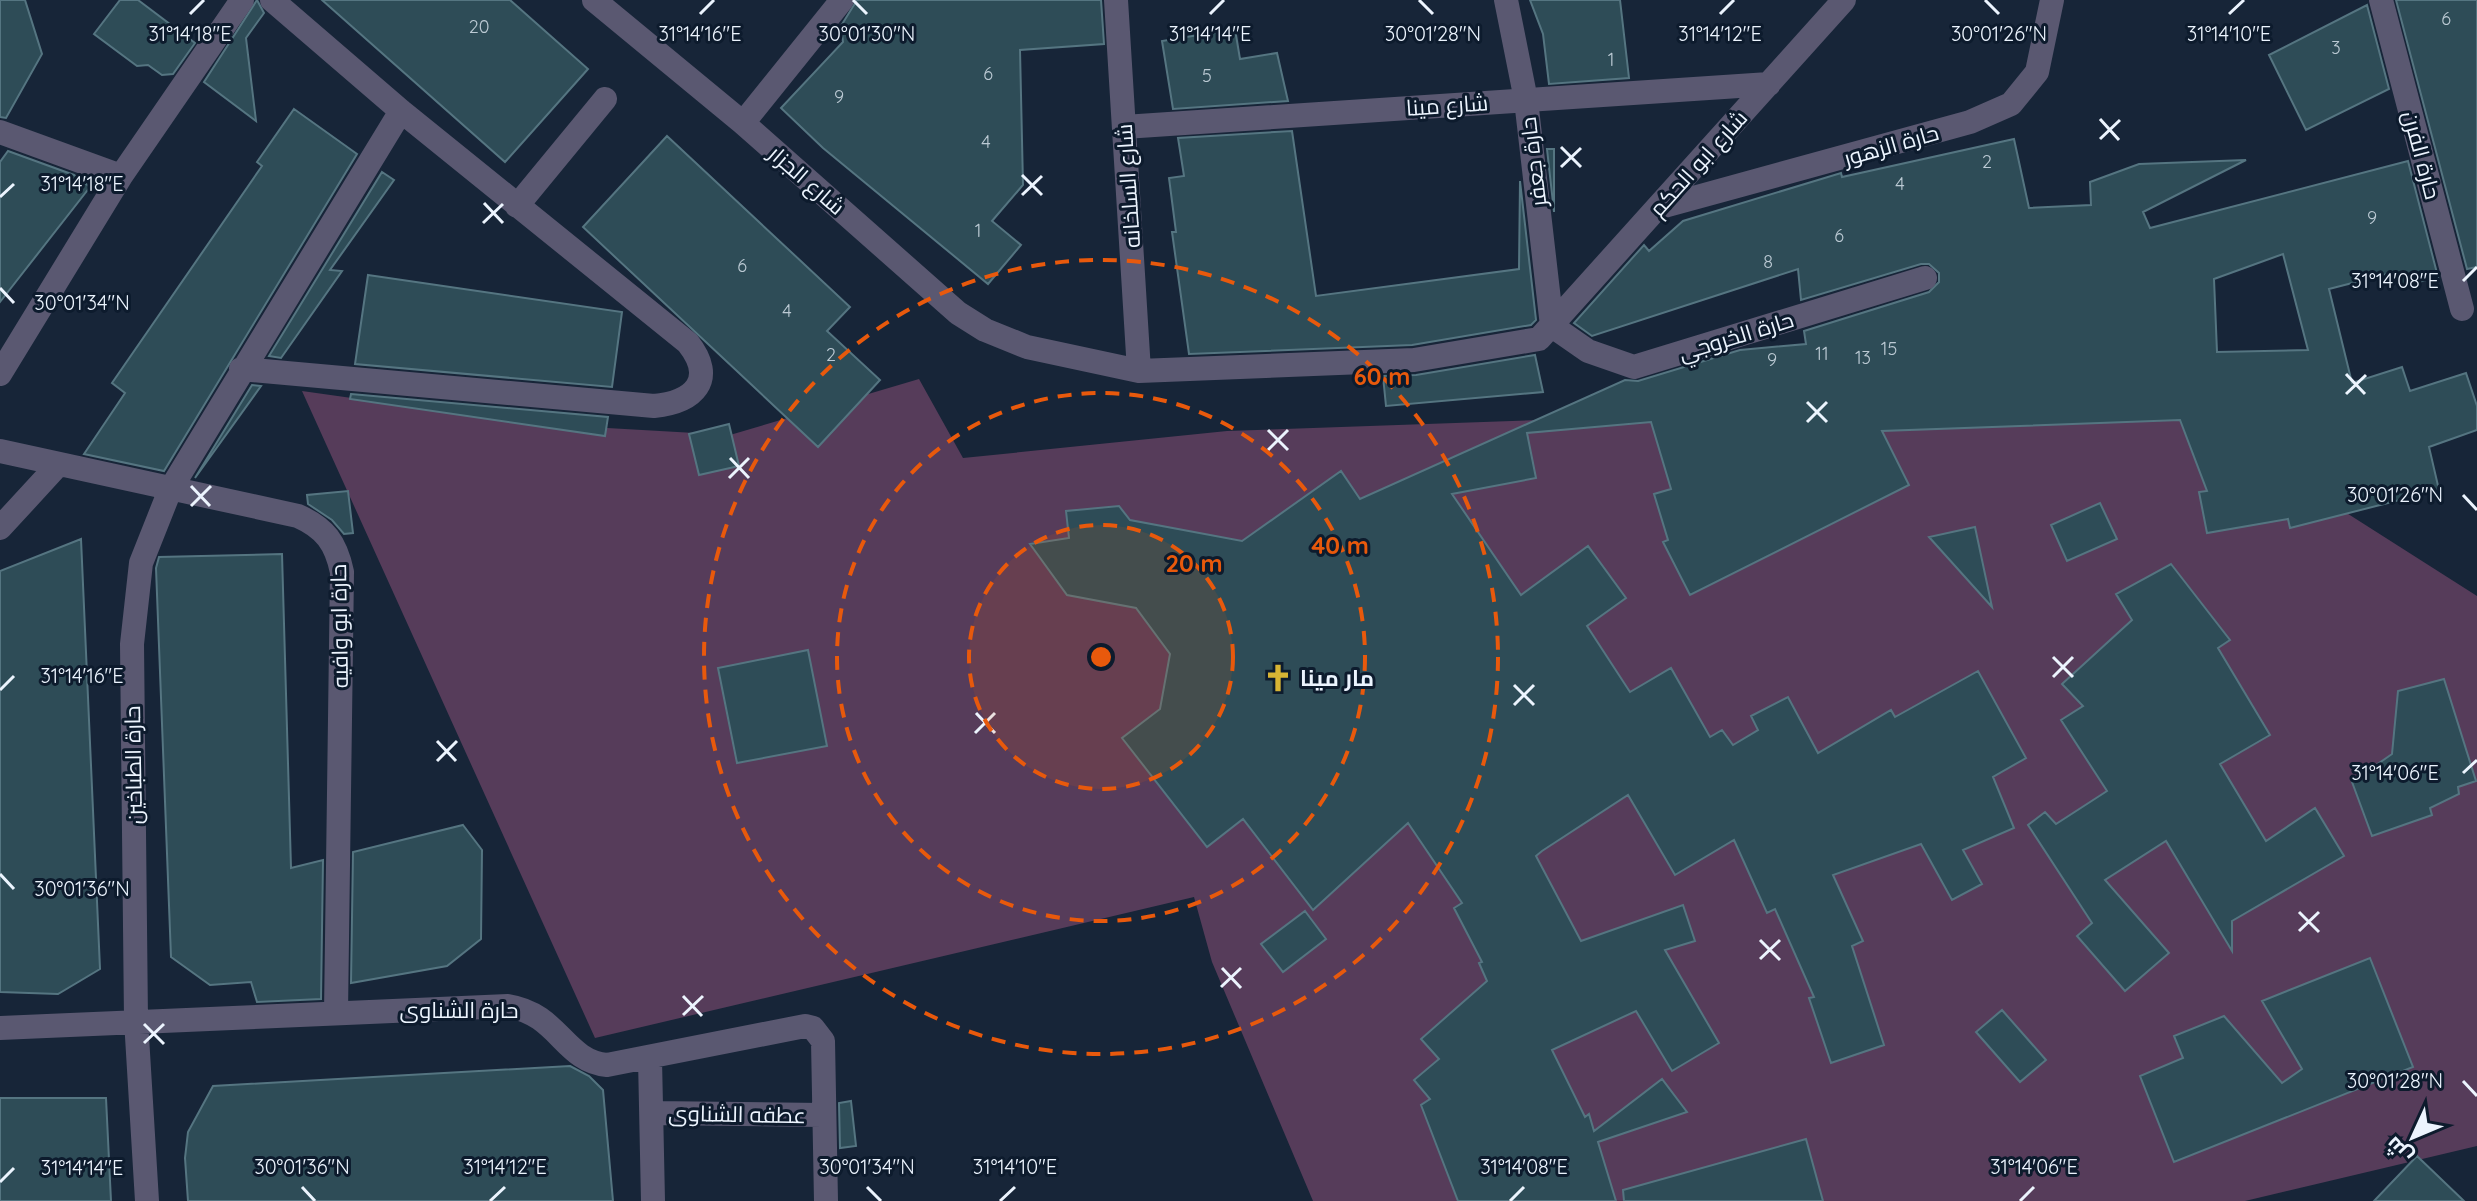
<svg xmlns="http://www.w3.org/2000/svg" width="2477" height="1201" font-family="Quicksand,Cairo,sans-serif">
<rect width="100%" height="100%" fill="#172538"/>
<path fill="#563c5a" d="M919,379L963,458L1227,431L2166,398L2477,596V1146L2245,1201H1313L1212,962L1194,897L595,1038L302,391L537,424L730,435Z"/>
<path fill="#2e4c57" stroke="#557581" stroke-width="2" fill-rule="evenodd" d="M0,0H25L42,54L6,118L0,117Z
M120,0H138L195,43L173,74L162,75L148,65L137,66L94,34Z
M257,0L264,13L246,38L256,121L204,82Z
M322,0H510L588,69L505,162Z
M857,0H1101L1104,44L1020,50L1023,185L992,221L1021,245L988,284L823,148L781,108L843,42L841,26Z
M1530,0H1620L1629,78L1549,84L1543,34Z
M2396,0H2477V267L2467,269Z
M2367,5L2389,89L2306,130L2269,55Z
M1235,29L1240,59L1277,53L1288,101L1173,109L1162,41Z
M294,109L357,154L164,471L84,454L125,393L112,383L262,166L257,162Z
M1292,131L1316,296L1519,269L1520,181L1536,320L1531,325L1412,345L1189,354L1172,232H1176L1169,178L1184,176L1178,138Z
M667,136L850,307L827,331L880,380L818,447L583,227Z
M2014,139L2029,208L2091,205L2090,182L2139,164L2246,160L2143,212L2150,228L2408,161L2438,277L2399,287L2395,272L2329,289L2352,383L2402,367L2410,391L2466,373L2477,406V430L2429,447L2439,490L2290,528L2288,519L2207,533L2199,492L2207,491L2180,420L1882,431L1909,485L1690,595L1663,542L1668,540L1654,494L1671,489L1651,422L1527,433L1536,478L1452,494L1521,595L1588,546L1626,598L1587,626L1630,692L1671,668L1710,737L1722,730L1733,745L1758,730L1751,716L1788,697L1818,753L1891,710L1895,717L1978,671L2026,758L1993,777L2014,828L1963,850L1982,884L1952,900L1921,844L1833,875L1863,941L1852,946L1884,1045L1831,1063L1809,998L1814,997L1775,909L1767,913L1734,840L1675,875L1628,795L1542,851L1536,856L1581,941L1683,905L1695,941L1665,950L1719,1043L1672,1071L1636,1011L1552,1050L1585,1117L1589,1114L1594,1131L1662,1079L1687,1112L1598,1142L1616,1201H1458L1421,1105L1430,1099L1414,1080L1439,1059L1421,1039L1487,981L1479,963L1482,962L1454,908L1462,903L1408,823L1313,910L1243,819L1207,847L1122,738L1160,709L1170,654L1136,608L1067,595L1030,544L1069,538L1066,511L1119,506L1130,520L1242,541L1341,471L1360,499L1625,380L1638,381L1740,350L1806,344L1804,331L1929,292L1939,282V273L1929,264H1921L1801,300L1798,269L1592,336L1574,323L1644,245L1649,251L1683,221L1841,173L1842,177ZM2283,254L2308,350L2217,352L2214,279Z
M1547,149H1554V212Z
M8,151L74,175L90,187L0,302V162Z
M382,172L394,180L330,270L342,271L281,358L269,356Z
M368,275L622,312L612,387L355,364Z
M1535,355L1543,392L1386,406L1383,376L1416,375Z
M252,385L261,386L195,478Z
M351,394L608,417L605,436L350,399Z
M729,424L739,466L699,475L689,434Z
M348,491L353,533L344,534L332,520L308,504L307,495Z
M2100,503L2117,539L2067,561L2051,525Z
M1975,527L1992,607L1929,537Z
M81,539L100,969L58,994L0,992V571Z
M282,554L291,868L323,860L321,999L257,1002L251,982L210,985L171,957L156,568L159,557Z
M2171,564L2230,640L2218,648L2270,735L2220,764L2266,841L2315,808L2344,856L2232,921V951L2166,841L2105,880L2169,953L2125,991L2077,936L2092,923L2028,825L2045,812L2056,824L2107,791L2061,720L2083,706L2062,684L2132,620L2116,594Z
M808,650L827,746L737,763L718,668Z
M2444,679L2476,781L2458,787L2459,794L2430,808L2432,815L2372,836L2352,782L2392,754L2398,691Z
M463,825L482,850L481,939L447,966L351,983L353,852Z
M1305,911L1326,939L1283,972L1261,944Z
M2370,958L2413,1067L2174,1162L2140,1076L2183,1058L2174,1036L2224,1016L2282,1083L2302,1069L2262,1001Z
M2002,1010L2046,1060L2020,1082L1976,1032Z
M570,1066L589,1076L603,1090L613,1201H188L185,1158L188,1132L213,1086Z
M0,1098H106L111,1201H0Z
M851,1101L856,1146L840,1148L839,1103Z
M1806,1139L1823,1201H1624L1623,1190Z
M2417,1156L2464,1201H2374Z"/>
<g fill="none" stroke-linecap="round" stroke-linejoin="round">
<path stroke="#5a5871" stroke-width="24" d="M594,0L743,123L958,313L985,330L1027,347L1139,371L1414,360L1539,339L1844,0
M1116,0L1139,371
M1506,0L1526,100L1552,326
M2381,0L2462,309
M743,123L842,0
M1124,127L1769,84
M0,132L121,176
M517,206L605,99
M1657,208L1970,122L2011,104L2037,72L2052,0
M1552,326L1588,351L1634,367L1925,278
M241,369L654,406C694,402 717,380 688,343L401,111L272,0
M0,374L121,176L242,0
M0,451L298,516C325,528 336,543 342,572L336,1013
M0,528L57,466
M0,1028L508,1006C559,1014 564,1061 607,1065L805,1026L813,1028L823,1041L826,1201
M650,1059L653,1201
M652,1113L822,1115
M147,1201L136,1020L132,644L141,563L170,490L401,111"/>
</g>
<path fill="none" stroke="#ecf4fe" stroke-width="3" d="M853,0L867,14M1419,0L1433,14M1985,0L1999,14M190,14L204,0M700,14L714,0M1210,14L1224,0M1720,14L1734,0M2229,14L2244,0M2100,119L2119,140M2100,139L2120,120M1561,147L1581,167M1561,167L1581,148M1022,175L1042,195M1022,195L1042,176M0,197L14,184M484,203L503,223M483,223L503,204M2463,281L2477,267M0,288L14,303M2346,374L2365,394M2346,394L2366,375M1807,402L1827,422M1807,422L1827,402M1268,430L1288,450M1268,450L1288,430M730,458L749,478M729,478L749,458M191,486L210,506M2463,495L2477,510M191,506L211,486M2053,657L2073,677M2053,677L2073,657M1514,685L1534,705M0,690L14,676M1514,705L1534,685M976,713L995,733M975,733L995,713M437,741L456,761M437,761L457,741M2463,773L2477,760M0,874L14,889M2299,912L2319,932M2299,931L2319,912M1760,940L1780,960M1760,959L1780,940M1222,968L1241,988M1221,987L1241,968M683,996L702,1016M683,1015L703,996M144,1024L164,1044M144,1043L164,1024M2463,1081L2477,1096M0,1182L14,1168M302,1187L315,1201M867,1187L881,1201M490,1201L505,1187M1000,1201L1015,1187M1510,1201L1524,1187M2020,1201L2034,1187"/>
<circle cx="1101" cy="657" r="132" fill="#e8590c" fill-opacity=".12"/>
<g fill="none" stroke="#e8590c" stroke-width="4" stroke-dasharray="14 10">
<circle cx="1101" cy="657" r="132"/>
<circle cx="1101" cy="657" r="264"/>
<circle cx="1101" cy="657" r="397"/>
</g>
<defs>
<symbol id="church-bare" viewBox="-9 -9 18 18"><path d="M-1.2-6h2.4v3.5h3.3v2.4h-3.3V6h-2.4V-.1h-3.3v-2.4h3.3Z" fill="#d7b434" stroke="#0d1b2d" stroke-width="2.5" paint-order="stroke"/></symbol>
</defs>
<g fill-rule="evenodd">
<use href="#church-bare" x="1258" y="658" width="40" height="40"/>
</g>
<g text-anchor="middle" stroke-width="6" stroke-linejoin="round" paint-order="stroke">
<g font-size="18" fill="#bccad4">
<text x="2446" y="25">6</text>
<text x="479" y="33">20</text>
<text x="2336" y="54">3</text>
<text x="1611" y="66">1</text>
<text x="988" y="80">6</text>
<text x="1207" y="82">5</text>
<text x="839" y="103">9</text>
<text x="986" y="148">4</text>
<text x="1987" y="168">2</text>
<text x="1900" y="190">4</text>
<text x="2372" y="224">9</text>
<text x="978" y="237">1</text>
<text x="1839" y="242">6</text>
<text x="1768" y="268">8</text>
<text x="742" y="272">6</text>
<text x="787" y="317">4</text>
<text x="1889" y="355">15</text>
<text x="1822" y="360">11</text>
<text x="831" y="361">2</text>
<text x="1863" y="364">13</text>
<text x="1772" y="366">9</text>
</g>
<g font-size="22" fill="#ecf4fe" stroke="#0d1b2d">
<text transform="translate(1447 105) rotate(-4)" y="8">شارع مينا</text>
<text transform="translate(1891 145) rotate(-16)" y="8">حارة الزهور</text>
<text transform="translate(2422 155) rotate(75)" y="8">حارة الفرن</text>
<text transform="translate(1533 162) rotate(-97)" y="8">حارة جعفر</text>
<text transform="translate(1698 163) rotate(-48)" y="8">شارع ابو الحكم</text>
<text transform="translate(807 180) rotate(41)" y="8">شارع الجزار</text>
<text transform="translate(1128 186) rotate(-94)" y="8">شارع السلخانه</text>
<text transform="translate(1736 336) rotate(-17)" y="8">حارة الخروجي</text>
<text transform="translate(339 626) rotate(-91)" y="8">حارة ابو وافيه</text>
<text transform="translate(133 765) rotate(-91)" y="8">حارة الطباخين</text>
<text x="459" y="1018">حارة الشناوى</text>
<text transform="translate(737 1114) rotate(1)" y="8">عطفه الشناوى</text>
</g>
<g font-size="22" font-weight="bold" fill="#ecf4fe" stroke="#0d1b2d" text-anchor="start">
<text x="1300" y="686">مار مينا</text>
</g>
</g>
<g font-size="20" text-anchor="middle" fill="#ecf4fe" stroke="#0d1b2d" stroke-width="6" stroke-linejoin="round" paint-order="stroke">
<text x="190" y="41">31°14'18"E</text>
<text x="700" y="41">31°14'16"E</text>
<text x="1210" y="41">31°14'14"E</text>
<text x="1720" y="41">31°14'12"E</text>
<text x="2229" y="41">31°14'10"E</text>
<text x="867" y="41">30°01'30"N</text>
<text x="1433" y="41">30°01'28"N</text>
<text x="1999" y="41">30°01'26"N</text>
<text x="82" y="191">31°14'18"E</text>
<text x="2395" y="288">31°14'08"E</text>
<text x="82" y="310">30°01'34"N</text>
<text x="2395" y="502">30°01'26"N</text>
<text x="82" y="683">31°14'16"E</text>
<text x="2395" y="780">31°14'06"E</text>
<text x="82" y="896">30°01'36"N</text>
<text x="2395" y="1088">30°01'28"N</text>
<text x="302" y="1174">30°01'36"N</text>
<text x="867" y="1174">30°01'34"N</text>
<text x="505" y="1174">31°14'12"E</text>
<text x="1015" y="1174">31°14'10"E</text>
<text x="1524" y="1174">31°14'08"E</text>
<text x="2034" y="1174">31°14'06"E</text>
<text x="82" y="1175">31°14'14"E</text>
</g>
<circle cx="1101" cy="657" r="12" fill="#e8590c" stroke="#0d1b2d" stroke-width="4"/>
<g font-size="24" text-anchor="middle" font-weight="bold" fill="#e8590c" stroke="#0d1b2d" stroke-width="6" stroke-linejoin="round" paint-order="stroke">
<text x="1382" y="385">60 m</text>
<text x="1340" y="554">40 m</text>
<text x="1194" y="572">20 m</text>
</g>
<g transform="translate(2413 1137) rotate(226)" stroke="#0d1b2d" stroke-width="6" paint-order="stroke">
<path d="M0-6L14 30L0 20L-14 30Z" fill="#ecf4fe"/>
<text y="-12" font-size="22" font-weight="bold" text-anchor="middle" fill="#ecf4fe">ش</text>
</g>
</svg>
